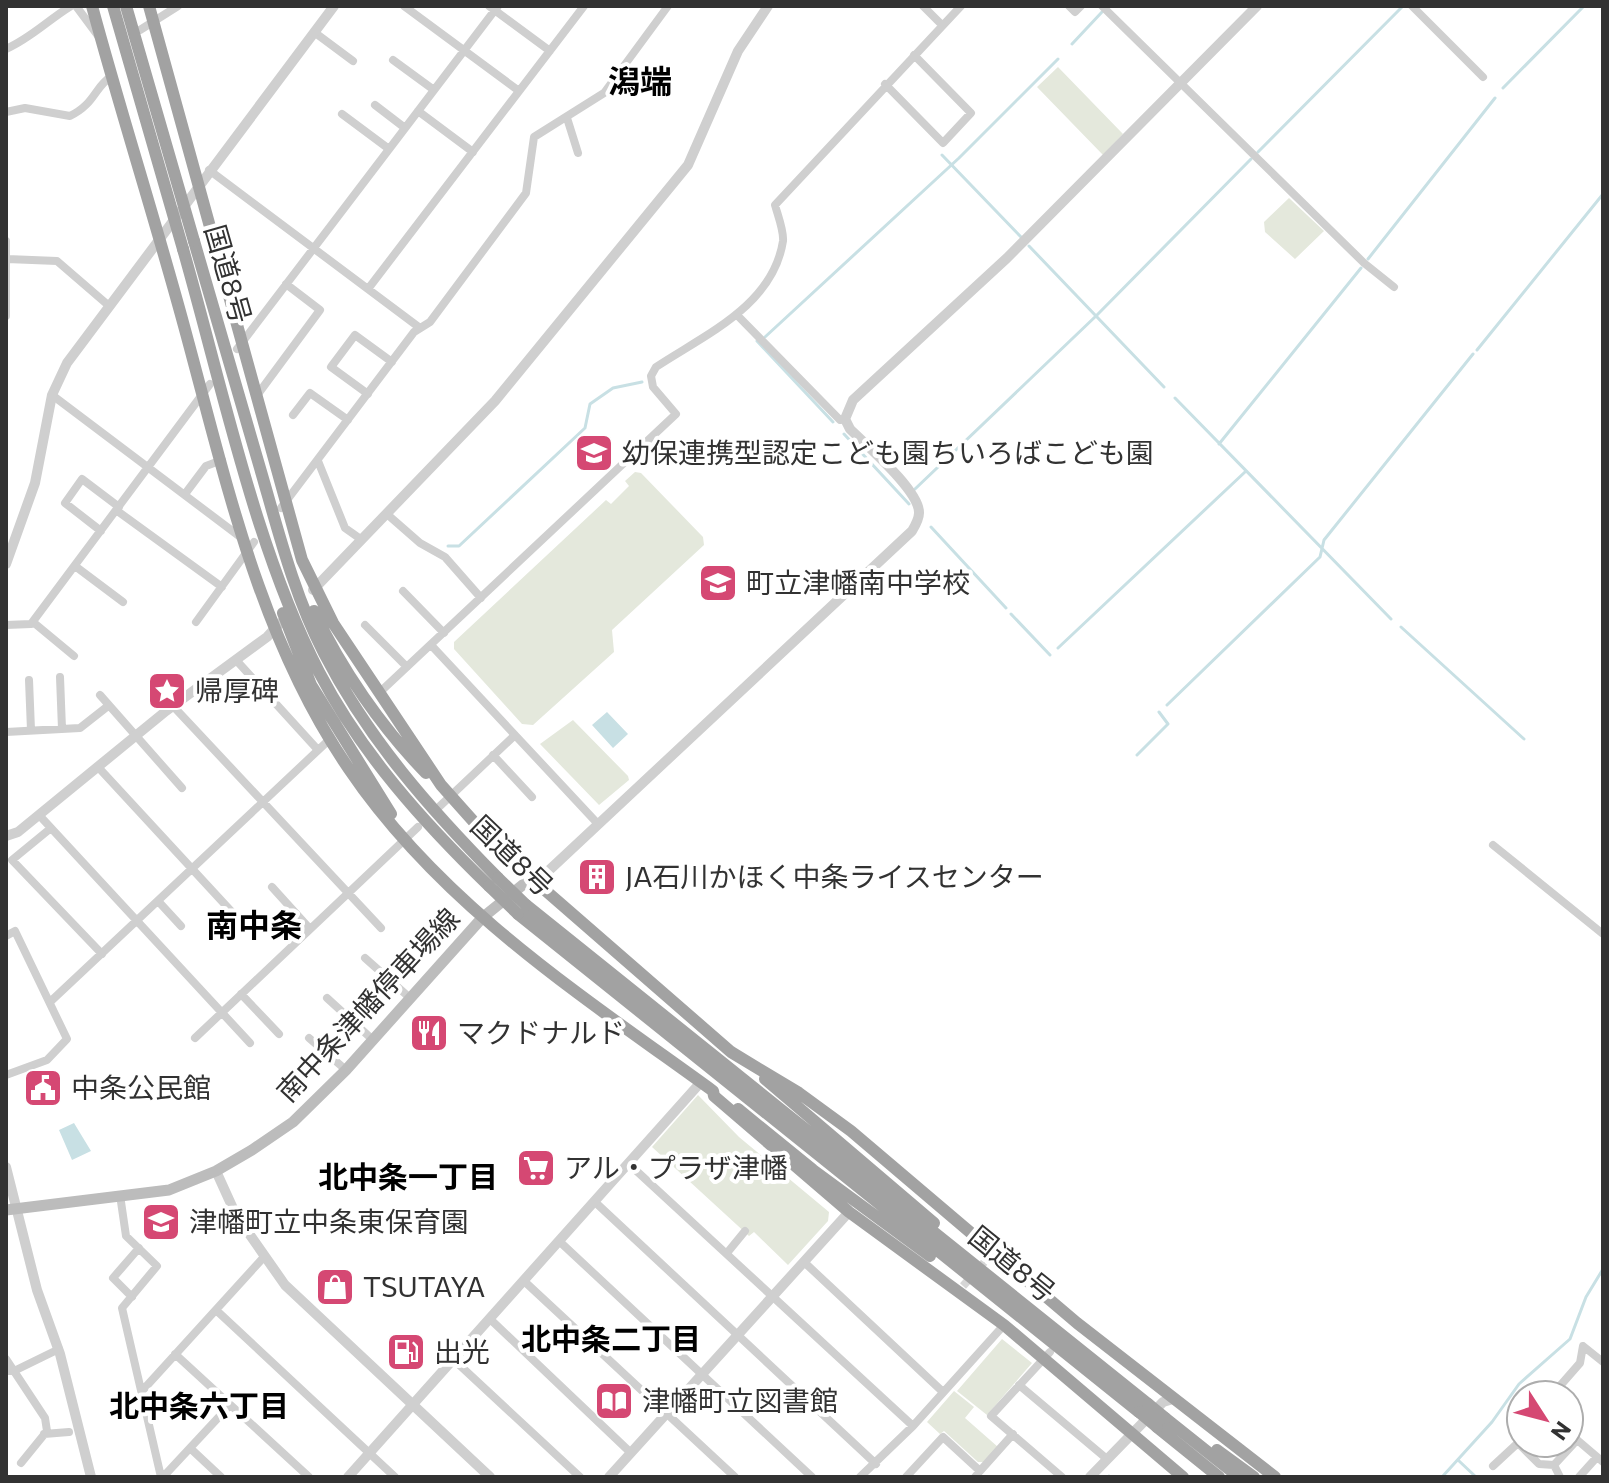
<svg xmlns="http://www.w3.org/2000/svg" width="1609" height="1483" font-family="Commissioner,'Noto Sans JP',sans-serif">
<rect width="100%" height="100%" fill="#fff"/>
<path fill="#e4e8dc" d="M1058,67L1123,134L1103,155L1037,87Z
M1289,198L1324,231L1295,259L1265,232L1264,222Z
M635,472L641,473L703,537L704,545L612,630L614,652L533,725L522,724L454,649V642L606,500L611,504L629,486L625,481Z
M573,720L628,776L629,780L599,805L540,744Z
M698,1095L739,1137L829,1212L828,1221L788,1265L754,1232L749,1236L652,1147Z
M1002,1339L1032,1363L987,1415L957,1391Z
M954,1391L974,1407L965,1418L998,1447L984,1462H978L944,1431L940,1434L927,1422Z"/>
<path fill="#c8e0e4" d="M607,712L628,734L613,748L592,725Z
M74,1123L91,1151L72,1160L59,1130Z"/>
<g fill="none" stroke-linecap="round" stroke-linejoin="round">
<path stroke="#c8e0e4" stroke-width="3" d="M1072,44L1102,12
M1503,88L1584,6
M1258,152L1403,6
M942,155L1021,237
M1029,246L1164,387
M1368,259L1495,98
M765,337L959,158L1058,59
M757,341L833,422
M1477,350L1603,194
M1175,398L1391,619
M844,434L909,504
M1219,444L1361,268
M915,489L1096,316L1251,159
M931,527L1006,608
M448,546H459L585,428L590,404L613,388L642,382
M1011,614L1050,655
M1401,627L1524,739
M1058,648L1245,472
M1167,705L1320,557L1324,540L1473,354
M1137,755L1168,724L1159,712
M1458,1460L1476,1477
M1109,1476L1111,1477
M1442,1477L1492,1422L1519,1384L1570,1339L1586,1297L1603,1269"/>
<path stroke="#d6d6d6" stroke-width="8" stroke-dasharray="8 4" stroke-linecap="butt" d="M963,1286L988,1258"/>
<path stroke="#cfcfcf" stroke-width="8" d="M76,6L99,37
M404,6L519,91
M489,6L550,51
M923,6L942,25
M1069,6L1075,12L1081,6
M1102,6L1364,263L1394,287
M1412,6L1483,77
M140,30L178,6
M314,32L353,61
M6,49C31,38 48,20 71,6
M393,60L434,90
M885,84L943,143L971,113L914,55
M375,105L405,128
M418,111L473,152
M6,112L25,108L70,116C96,103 94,87 112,76
M342,114L389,149
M567,118L578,153
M209,170L420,328
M6,241V316
M7,259L57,261L108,305
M368,289L584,6
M737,315L840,420L845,419
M237,349L498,6
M258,394L320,310L286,284
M368,394L331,367L355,335L392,362
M52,395L243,539
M293,415L310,393L348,420
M318,461L345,528L362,540
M185,494L206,466L222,460
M281,508L414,332L430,322L526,193L534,137L604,93L668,6
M116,510L222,587
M388,515L420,543L445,557L481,598
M101,531L65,503L82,479L119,507
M75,566L123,602
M403,591L444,633
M33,622L74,656
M196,622L254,542
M6,625L31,624L210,384
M365,625L407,667
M431,645L598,824
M236,660L318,750
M60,677L62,729
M29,680L31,730
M379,693L676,414L653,387L651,376L656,367C704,335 773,306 783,241C784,231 778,216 775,205L961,6
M100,695L182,788
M173,706L381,928
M6,732L80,728L108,706
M493,755L532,797
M98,767L231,911
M440,806L515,735
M39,815L250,1043
M51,828L12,860L102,954
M1493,845L1603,934
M272,887L310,929
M158,901L181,926
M6,936L15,931L67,1039L47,1060L6,1075
M365,958L410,998
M241,994L279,1034
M327,998L373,1040
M50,1002L330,739
M195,1038L418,827
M309,1038L346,1070
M629,1164L913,1426
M120,1195L126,1236L157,1266L122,1308L161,1477
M595,1202L876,1464
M559,1241L812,1477
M727,1253L745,1231
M804,1262L943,1392
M524,1281L735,1477
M132,1297L113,1278L139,1248
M216,1310L395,1477
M490,1319L631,1453
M1050,1352L991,1416L1062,1477
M175,1354L309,1477
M6,1359L45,1418L47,1431L21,1463
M453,1359L580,1477
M6,1371H14L59,1349
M1019,1385L1107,1459
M142,1391L263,1258
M1552,1395L1580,1363L1583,1346L1603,1362
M1569,1433L1603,1462
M44,1434L69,1432
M1518,1443L1539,1464L1554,1465L1577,1440
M190,1448L221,1477
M1554,1465L1560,1477
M1493,1466L1520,1441
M980,1471L1013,1434
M163,1477L230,1405
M860,1477L913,1426L1004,1325
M906,1477L943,1437L980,1471L975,1477
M1579,1477L1597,1457"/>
<path stroke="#cfcfcf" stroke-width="10" d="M6,564L35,483L52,395L67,363L334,6
M313,590L495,401L688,165L738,51L768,6
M6,836L18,832L166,711L267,637L280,623
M530,879L544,875L912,531C915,526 919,519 919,513C920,491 866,445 850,429L845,419L853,400L1007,258L1257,6
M6,1167L37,1290L60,1354L91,1477
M216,1171L236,1215L285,1285L490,1477
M348,1477L701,1082
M609,1477L849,1212
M1090,1477L1163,1402L1173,1399"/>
<path stroke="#bcbcbc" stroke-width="11" d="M6,1210L169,1190L216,1171L252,1150L293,1122L346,1070L482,918L530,879"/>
<path stroke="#a2a2a2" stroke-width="12" d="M92,6C121,113 155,219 184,326C225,476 259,639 349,769C441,905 582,996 713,1091L714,1096L849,1212L1004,1325L1183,1477
M149,6L302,560L333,623L441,785L499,850L731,1052L799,1093L851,1131L1077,1323L1275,1477
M194,241C216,319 239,397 262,475C279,534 295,597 324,653C368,739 430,809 498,878
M183,249C222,385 255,548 319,672C361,753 424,823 489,886
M314,611C341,669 382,728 426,773
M283,613L311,685L391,814
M526,905L1148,1404
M518,914L1139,1412
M765,1079L934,1223
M738,1109L813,1170L930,1256
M1165,1418L1239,1477
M1157,1427L1219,1477
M1217,1450L1254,1477"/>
<path stroke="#a2a2a2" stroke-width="12" d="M113,6L183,249
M126,6L194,241
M498,878L526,905
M489,886L518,914
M1148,1404L1165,1418
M1139,1412L1157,1427"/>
</g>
<defs>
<symbol id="school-square" viewBox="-11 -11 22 22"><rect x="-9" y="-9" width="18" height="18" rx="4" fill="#d54873" stroke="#fff"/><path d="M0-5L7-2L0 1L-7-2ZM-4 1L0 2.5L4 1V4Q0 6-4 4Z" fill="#fff"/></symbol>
<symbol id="sight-square" viewBox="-11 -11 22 22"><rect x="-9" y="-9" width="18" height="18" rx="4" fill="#d54873" stroke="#fff"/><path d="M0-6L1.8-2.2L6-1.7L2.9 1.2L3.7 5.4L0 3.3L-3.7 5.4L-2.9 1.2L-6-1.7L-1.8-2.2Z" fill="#fff"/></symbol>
<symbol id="building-square" viewBox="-11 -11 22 22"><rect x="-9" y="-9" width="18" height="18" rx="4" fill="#d54873" stroke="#fff"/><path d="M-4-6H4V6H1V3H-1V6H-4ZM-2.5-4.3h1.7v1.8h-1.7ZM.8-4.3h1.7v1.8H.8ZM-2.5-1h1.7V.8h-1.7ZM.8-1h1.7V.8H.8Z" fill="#fff"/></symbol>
<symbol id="restaurant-square" viewBox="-11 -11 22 22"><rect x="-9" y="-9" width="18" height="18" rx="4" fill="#d54873" stroke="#fff"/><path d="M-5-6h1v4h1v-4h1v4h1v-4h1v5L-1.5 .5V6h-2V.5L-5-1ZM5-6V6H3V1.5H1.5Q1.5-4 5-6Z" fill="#fff"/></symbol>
<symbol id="civic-square" viewBox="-11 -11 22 22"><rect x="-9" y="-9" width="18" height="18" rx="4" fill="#d54873" stroke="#fff"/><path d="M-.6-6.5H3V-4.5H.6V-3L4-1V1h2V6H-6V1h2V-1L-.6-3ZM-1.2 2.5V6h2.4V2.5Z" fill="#fff"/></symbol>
<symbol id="supermarket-square" viewBox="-11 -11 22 22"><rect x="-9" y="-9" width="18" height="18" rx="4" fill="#d54873" stroke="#fff"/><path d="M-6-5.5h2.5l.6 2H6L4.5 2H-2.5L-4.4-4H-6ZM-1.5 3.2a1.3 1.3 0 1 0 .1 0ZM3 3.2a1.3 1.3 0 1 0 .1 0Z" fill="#fff"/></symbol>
<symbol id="shop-square" viewBox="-11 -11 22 22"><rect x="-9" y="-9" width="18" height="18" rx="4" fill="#d54873" stroke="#fff"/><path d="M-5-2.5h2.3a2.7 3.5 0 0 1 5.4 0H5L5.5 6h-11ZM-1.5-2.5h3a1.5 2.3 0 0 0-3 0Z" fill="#fff"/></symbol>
<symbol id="fuel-square" viewBox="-11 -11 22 22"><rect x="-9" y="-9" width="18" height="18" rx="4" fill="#d54873" stroke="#fff"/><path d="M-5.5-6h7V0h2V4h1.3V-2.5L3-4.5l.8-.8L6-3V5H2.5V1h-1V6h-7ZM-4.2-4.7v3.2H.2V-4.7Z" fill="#fff"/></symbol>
<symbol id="library-square" viewBox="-11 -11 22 22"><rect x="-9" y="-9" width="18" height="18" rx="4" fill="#d54873" stroke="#fff"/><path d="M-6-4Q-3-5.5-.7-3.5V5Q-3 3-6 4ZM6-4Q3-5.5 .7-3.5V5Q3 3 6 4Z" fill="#fff"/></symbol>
</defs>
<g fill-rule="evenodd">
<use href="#school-square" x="572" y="431" width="44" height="44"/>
<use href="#school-square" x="696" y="561" width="44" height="44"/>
<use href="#sight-square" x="145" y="669" width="44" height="44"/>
<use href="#building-square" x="575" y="855" width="44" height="44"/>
<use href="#restaurant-square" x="407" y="1011" width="44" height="44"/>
<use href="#civic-square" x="21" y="1066" width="44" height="44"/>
<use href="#supermarket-square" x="514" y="1146" width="44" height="44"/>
<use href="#school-square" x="139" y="1200" width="44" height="44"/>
<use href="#shop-square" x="313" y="1265" width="44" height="44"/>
<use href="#fuel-square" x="384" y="1330" width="44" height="44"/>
<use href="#library-square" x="592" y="1379" width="44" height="44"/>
</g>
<g text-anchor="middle" stroke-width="8" stroke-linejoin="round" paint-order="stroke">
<g font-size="28" fill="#323232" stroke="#fff">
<text transform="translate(228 274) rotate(74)" y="10">国道8号</text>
<text transform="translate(512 856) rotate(44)" y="10">国道8号</text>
<text transform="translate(368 1005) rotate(-47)" y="10">南中条津幡停車場線</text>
<text transform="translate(1012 1264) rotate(39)" y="10">国道8号</text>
</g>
<g font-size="28" fill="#323232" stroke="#fff" text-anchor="start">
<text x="622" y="463">幼保連携型認定こども園ちいろばこども園</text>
<text x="746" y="593">町立津幡南中学校</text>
<text x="195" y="701">帰厚碑</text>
<text x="625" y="887">JA石川かほく中条ライスセンター</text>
<text x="457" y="1043">マクドナルド</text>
<text x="71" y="1098">中条公民館</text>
<text x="564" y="1178">アル・プラザ津幡</text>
<text x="189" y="1232">津幡町立中条東保育園</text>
<text x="363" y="1297">TSUTAYA</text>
<text x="434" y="1362">出光</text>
<text x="642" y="1411">津幡町立図書館</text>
</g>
<g font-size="30" font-weight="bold" fill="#000" stroke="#fff">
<text x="408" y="1188">北中条一丁目</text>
<text x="611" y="1350">北中条二丁目</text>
<text x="199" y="1417">北中条六丁目</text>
</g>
<g font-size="32" font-weight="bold" fill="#000" stroke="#fff">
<text x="640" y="93">潟端</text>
<text x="254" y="937">南中条</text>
</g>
</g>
<rect width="1609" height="1483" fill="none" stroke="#323232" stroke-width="16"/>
<g transform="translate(1545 1419) rotate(126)"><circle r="38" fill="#ffffff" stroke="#adadad" stroke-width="2"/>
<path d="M0-6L14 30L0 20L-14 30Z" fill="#d54873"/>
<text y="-12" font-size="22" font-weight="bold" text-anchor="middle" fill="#323232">N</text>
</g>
</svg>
